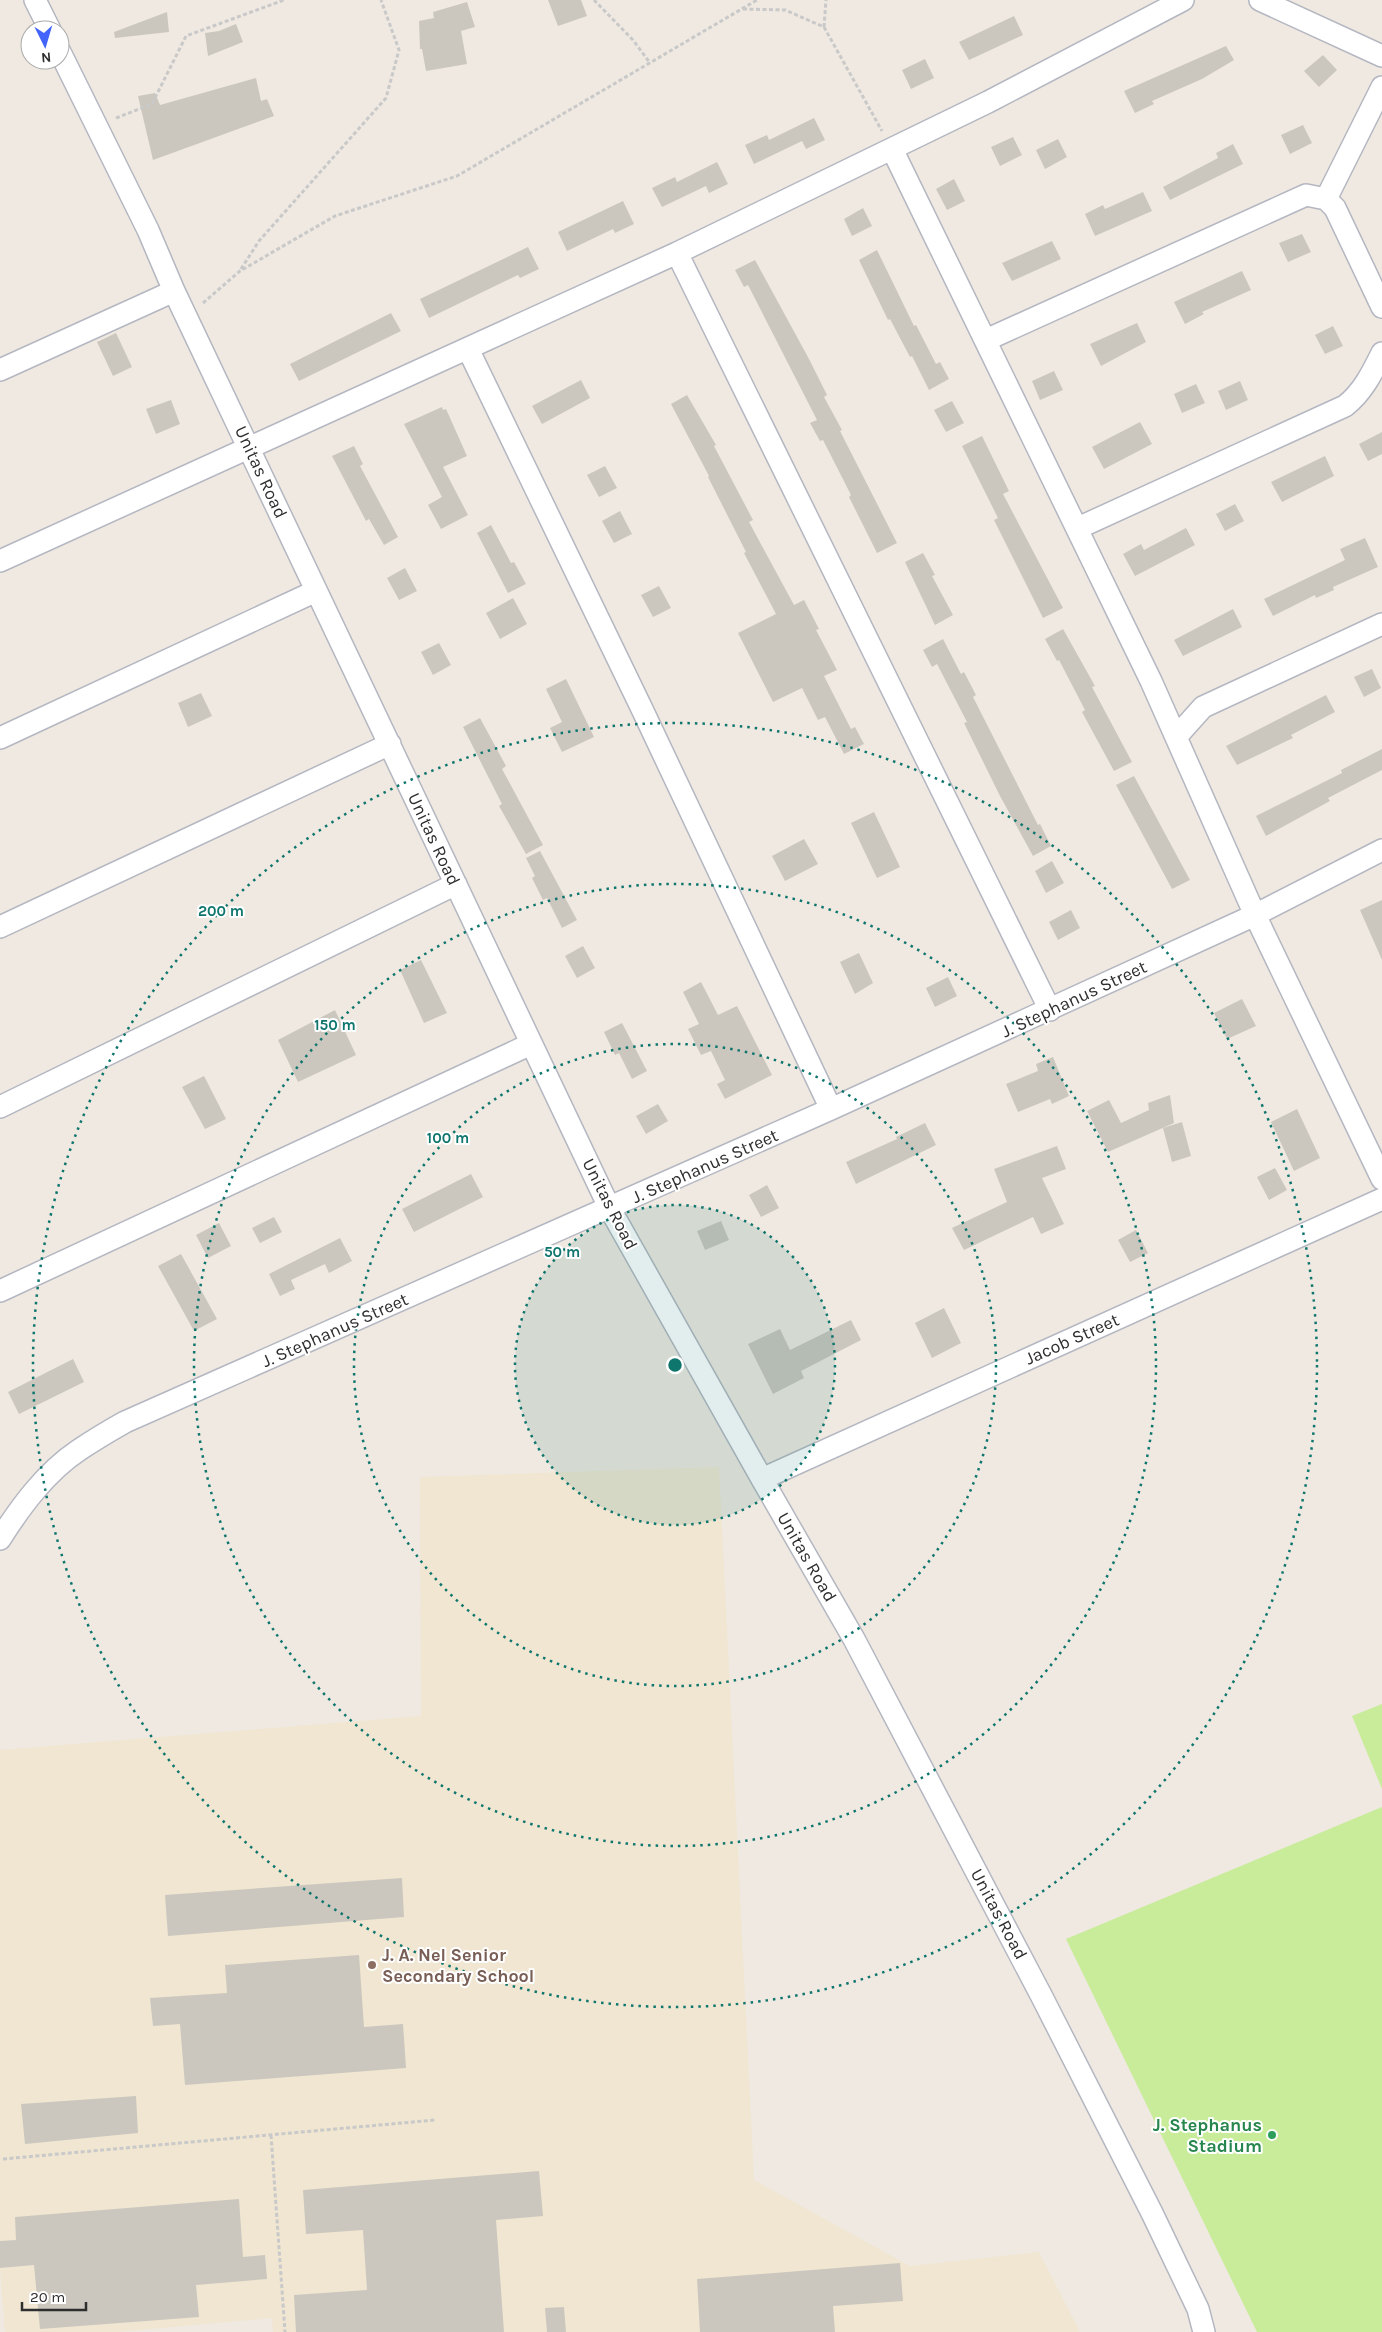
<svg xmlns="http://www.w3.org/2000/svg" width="1382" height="2332" font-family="Karla,sans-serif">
<rect width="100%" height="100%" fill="#efe9e1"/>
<path fill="#f0e6d1" d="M719,1467L754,2180L910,2266L1039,2252L1080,2332H273L272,2318L117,2332H5L0,2269V1750L421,1716L420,1477Z"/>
<path fill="#c9ec9a" d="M1382,1704V1789L1352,1716Z
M1382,1807V2332H1257L1066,1939Z"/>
<path fill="#cbc7bf" d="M548,0H581L587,16L558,26Z
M467,2L475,27L461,31L467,64L426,71L422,49H420L419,21L434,18L433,12Z
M167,12L169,32L115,38L114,32Z
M1014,16L1023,35L969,60L959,42Z
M236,24L243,42L208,56L205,33L219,31Z
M1226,46L1234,60L1202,79L1152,101L1154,104L1135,113L1124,91Z
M1323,55L1337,70L1319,87L1304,71Z
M925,59L934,78L911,89L902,70Z
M256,78L261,101L267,99L274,116L153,160L138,96L155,93L160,105Z
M814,118L825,140L806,149L802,141L754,164L745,145L767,135L769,140Z
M1303,125L1312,143L1290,154L1281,135Z
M1013,137L1022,155L1000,166L991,147Z
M1058,139L1067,157L1045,169L1036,150Z
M1233,144L1243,164L1170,200L1163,187L1218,158L1216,153Z
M717,162L728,184L709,193L706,186L662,207L652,188L675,177L677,182Z
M954,179L965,201L947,210L936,189Z
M1143,192L1152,211L1095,236L1085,214L1103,205L1105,209Z
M623,201L634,224L615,233L613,229L567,251L558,232Z
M863,208L872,226L852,236L844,219Z
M1302,234L1311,252L1288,262L1279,243Z
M1052,241L1061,259L1012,281L1002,263Z
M528,247L539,269L520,278L518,275L429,318L420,299Z
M877,250L914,326L916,325L936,364L940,362L949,379L929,390L912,356L910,357L890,319L888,320L859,260Z
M755,260L809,359L827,395L824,397L842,430L840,431L897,543L877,553L849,497L851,495L823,440L820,441L810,423L817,420L748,285L744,287L735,270Z
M1242,271L1251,290L1202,312L1204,314L1185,324L1174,302Z
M391,313L401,331L299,381L290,364Z
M1137,323L1146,342L1101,366L1090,344Z
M1333,326L1343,346L1325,354L1315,335Z
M116,333L132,367L113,376L97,342Z
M1054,371L1063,390L1040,400L1032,381Z
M581,380L590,398L542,424L532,406Z
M1240,381L1248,400L1226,410L1218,391Z
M1196,384L1205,403L1182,413L1174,394Z
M687,395L716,445L714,446L753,520L749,522L794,605L804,600L819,629L816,630L837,670L824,676L851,729L855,727L864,744L844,754L825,717L818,720L802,688L773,702L738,633L776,614L744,553L746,552L708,477L709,476L671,404Z
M171,400L180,424L156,434L146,409Z
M952,401L964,423L946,432L934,410Z
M442,407L443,410L446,409L467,456L443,467L468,515L441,529L428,505L442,497L404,424Z
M1140,422L1152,444L1104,469L1092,447Z
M1382,432V454L1368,461L1359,444Z
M982,436L1009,491L1003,494L1063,608L1043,618L994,520L998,518L962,446Z
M354,446L363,464L360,466L398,537L384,545L369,519L366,521L332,456Z
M1325,456L1334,476L1282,502L1271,482Z
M605,466L617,488L599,497L587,475Z
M1235,504L1244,521L1225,531L1216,514Z
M620,511L632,534L614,543L602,521Z
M491,525L511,563L514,562L526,584L508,593L477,533Z
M1186,528L1195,545L1135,576L1123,554L1141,544L1144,550Z
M1365,538L1378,567L1333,587L1334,590L1316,598L1315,595L1273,616L1264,599L1345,560L1340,549Z
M923,553L935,575L932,576L953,615L935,625L905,562Z
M405,568L417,591L399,600L387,578Z
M659,586L671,608L653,617L641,595Z
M513,598L527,624L500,639L486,613Z
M1233,609L1242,627L1183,656L1174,640Z
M1063,629L1095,686L1092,687L1132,762L1114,771L1082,712L1085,710L1059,660L1057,661L1045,639Z
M943,639L961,674L964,672L976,695L973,697L1038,825L1040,824L1051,846L1033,856L1000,796L964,723L967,722L937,664L932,667L923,650Z
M439,643L451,665L433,675L421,652Z
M1372,669L1381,688L1364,697L1354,677Z
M566,679L594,737L562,752L550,728L562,722L546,689Z
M201,693L212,716L188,727L178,703Z
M1326,695L1335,712L1291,735L1293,738L1237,765L1226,746Z
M480,718L506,766L502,769L543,845L526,854L499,806L502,804L463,727Z
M1382,749V770L1328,798L1330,801L1266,836L1256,816L1342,773L1341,770Z
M1134,776L1190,880L1172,889L1116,785Z
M874,812L900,867L877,878L851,823Z
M804,839L818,864L785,881L772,856Z
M540,851L577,920L562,928L547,898L543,900L532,878L535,876L526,858Z
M1052,861L1064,883L1046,893L1035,871Z
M1382,900V960L1360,910Z
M1071,910L1080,928L1058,940L1049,922Z
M583,946L595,968L577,978L565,956Z
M859,953L873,983L855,994L840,962Z
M421,960L447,1013L424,1023L400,970Z
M948,977L957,996L935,1007L926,988Z
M701,982L718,1015L737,1006L772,1075L725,1099L717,1084L725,1080L711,1051L701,1055L688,1029L699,1024L683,992Z
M1242,999L1256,1026L1227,1039L1214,1013Z
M335,1010L356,1055L298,1082L278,1040Z
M622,1023L647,1071L632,1079L619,1053L615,1055L604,1032Z
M1053,1057L1069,1096L1052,1104L1050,1099L1018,1112L1006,1084L1038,1071L1036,1064Z
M204,1076L226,1119L205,1129L182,1087Z
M1170,1095L1174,1123L1108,1152L1087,1111L1109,1100L1121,1123L1149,1110L1148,1103Z
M658,1104L668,1121L646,1134L636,1116Z
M1297,1109L1320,1158L1294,1171L1271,1122Z
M1182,1122L1191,1156L1172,1162L1163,1128Z
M925,1123L936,1145L856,1184L846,1162L897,1139L896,1137Z
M1057,1146L1066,1169L1042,1178L1064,1224L1041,1234L1033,1217L964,1250L952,1228L1007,1202L994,1169Z
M1275,1168L1287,1190L1269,1200L1257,1177Z
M471,1174L483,1197L414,1232L402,1209Z
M767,1185L779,1208L761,1217L749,1195Z
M274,1217L282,1232L260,1243L252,1228Z
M721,1221L729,1240L705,1250L697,1231Z
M219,1223L231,1246L208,1258L196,1235Z
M1136,1230L1148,1253L1130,1262L1118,1240Z
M340,1238L352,1261L329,1273L325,1264L291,1280L295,1289L280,1296L269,1274Z
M181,1254L217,1319L194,1331L158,1266Z
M944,1308L961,1343L932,1358L915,1323Z
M851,1320L861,1340L801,1371L804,1378L773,1394L748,1344L780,1329L790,1350Z
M73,1359L84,1382L19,1414L8,1392Z
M402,1878L404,1917L168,1936L165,1895Z
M359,1955L364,2027L403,2024L406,2068L185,2085L180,2024L153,2026L150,1998L227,1993L225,1965Z
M136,2096L138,2133L25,2144L21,2104Z
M539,2171L543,2216L496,2220L504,2332H296L294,2295L367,2290L363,2230L306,2234L303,2190Z
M239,2199L243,2257L265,2255L267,2279L196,2285L199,2317L40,2329L34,2265L0,2268V2241L16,2240L15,2217Z
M900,2263L903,2301L833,2306L835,2332H700L697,2279Z
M564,2307L566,2332H547L545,2308Z"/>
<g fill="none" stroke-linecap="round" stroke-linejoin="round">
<defs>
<path id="minor" d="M35,0L50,30
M1260,0L1382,56
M60,52L148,230L174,291L610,1209L762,1479L854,1639L1042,1997L1152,2213L1198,2309L1204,2332
M892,149L1151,681L1255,915L1382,1179
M1326,199L1382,87
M677,253L1050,1010
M986,340L1306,195L1326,199L1335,208L1382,307
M468,349L642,709L831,1109
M0,370L174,291
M1078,528L1345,406C1363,392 1372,373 1382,353
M0,561L677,253L988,102L1183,0
M1177,736L1203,707L1382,624
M0,738L316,591
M0,927L390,744
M0,1107L456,884
M0,1291L531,1044
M762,1479L1382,1199
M0,1539C21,1506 46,1472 79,1450C94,1440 109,1431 125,1422L831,1109L1255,915L1382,850"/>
</defs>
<use href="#minor" stroke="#b4b7c1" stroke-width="24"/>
<path stroke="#c9c9c9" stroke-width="3" stroke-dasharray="4 2.5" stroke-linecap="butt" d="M594,0L633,40L650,63
M743,9L785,10L824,27L882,131
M824,27L826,0
M116,118L152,104L186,36L284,0
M241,269L259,241L386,98L399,50L381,0
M203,303L240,271L335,216L457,176L757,0
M271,2135L285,2332
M3,2159L435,2120"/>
<use href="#minor" stroke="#fff" stroke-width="21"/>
</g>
<circle cx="675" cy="1365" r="160" fill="#0f766e" fill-opacity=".12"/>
<g fill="none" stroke="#0f766e" stroke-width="2.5" stroke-dasharray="2.5 5">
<circle cx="675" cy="1365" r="160"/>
<circle cx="675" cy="1365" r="321"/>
<circle cx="675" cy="1365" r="481"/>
<circle cx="675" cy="1365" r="642"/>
</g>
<circle fill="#8d6e63" stroke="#fff" stroke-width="2" cx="372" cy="1965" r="5"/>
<circle fill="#2e9e5b" stroke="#fff" stroke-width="2" cx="1272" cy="2135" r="5"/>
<g text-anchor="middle" stroke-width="4" stroke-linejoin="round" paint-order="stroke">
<g font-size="18" fill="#2e2e2e" stroke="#fff">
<text transform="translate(261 472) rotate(65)" y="6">Unitas Road</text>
<text transform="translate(434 839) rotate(65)" y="6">Unitas Road</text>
<text transform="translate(1074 999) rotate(-25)" y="6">J. Stephanus Street</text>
<text transform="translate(705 1166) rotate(-24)" y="6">J. Stephanus Street</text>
<text transform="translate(610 1204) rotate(63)" y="6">Unitas Road</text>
<text transform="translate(335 1330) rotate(-24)" y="6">J. Stephanus Street</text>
<text transform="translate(1072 1339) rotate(-24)" y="6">Jacob Street</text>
<text transform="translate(807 1557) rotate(60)" y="6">Unitas Road</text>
<text transform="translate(999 1914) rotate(62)" y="6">Unitas Road</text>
</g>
<g font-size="18" font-weight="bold" fill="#785e54" stroke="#fff" text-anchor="start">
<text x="382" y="1961">J. A. Nel Senior<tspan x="382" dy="21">Secondary School</tspan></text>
</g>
<g font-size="18" font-weight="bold" fill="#27864d" stroke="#fff" text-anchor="end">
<text x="1262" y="2131">J. Stephanus<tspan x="1262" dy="21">Stadium</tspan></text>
</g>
</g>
<circle cx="675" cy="1365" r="8" fill="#0f766e" stroke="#fff" stroke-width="2.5"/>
<g font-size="15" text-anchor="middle" font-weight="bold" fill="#0f766e" stroke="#fff" stroke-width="4" stroke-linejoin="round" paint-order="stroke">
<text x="221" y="916">200 m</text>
<text x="335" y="1030">150 m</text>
<text x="448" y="1143">100 m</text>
<text x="562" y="1257">50 m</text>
</g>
<g transform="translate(45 45) rotate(175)"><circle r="24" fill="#ffffff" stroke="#ababab"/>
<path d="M0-4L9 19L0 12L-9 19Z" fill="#4264fb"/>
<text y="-8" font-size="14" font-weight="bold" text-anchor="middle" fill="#2e2e2e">N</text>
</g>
<path d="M22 2302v8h64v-8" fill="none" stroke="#2e2e2e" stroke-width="2.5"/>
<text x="30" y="2302" font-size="15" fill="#2e2e2e" stroke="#ffffff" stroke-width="4" paint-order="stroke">20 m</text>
</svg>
